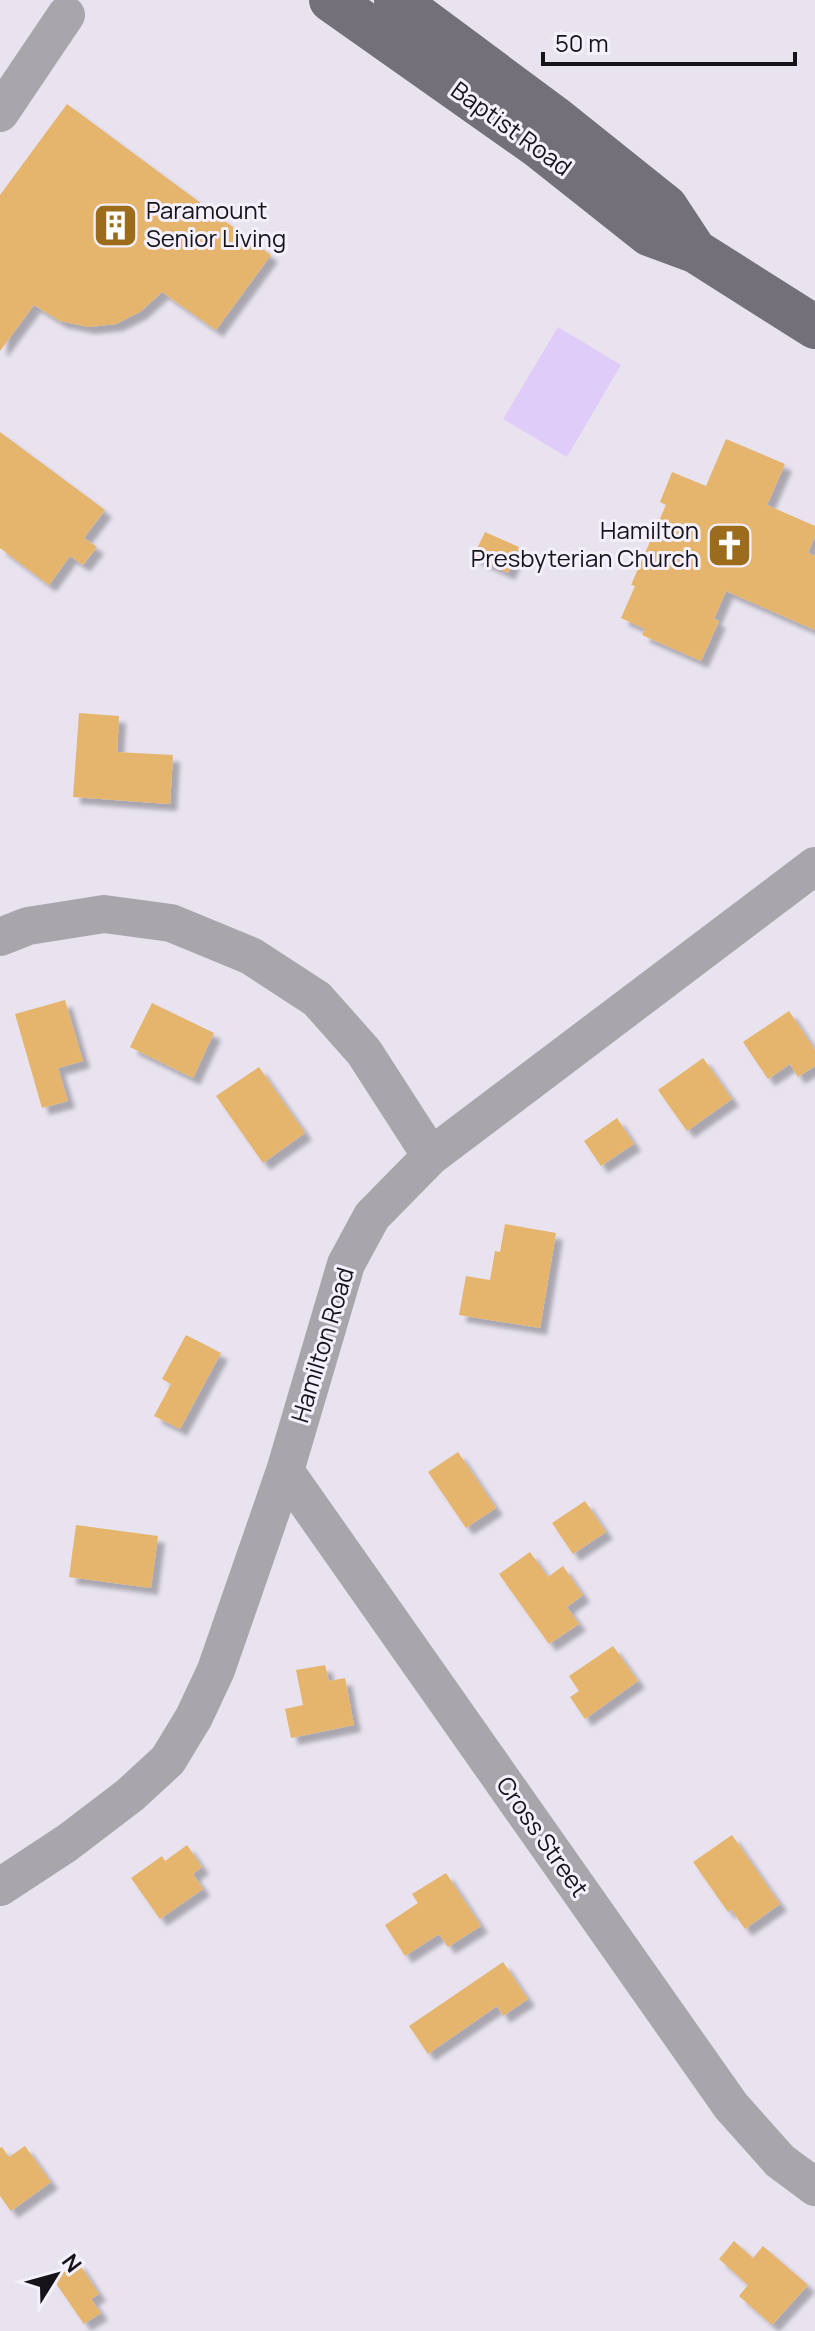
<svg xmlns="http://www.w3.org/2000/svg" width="815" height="2331" font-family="Manrope,sans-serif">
<defs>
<filter id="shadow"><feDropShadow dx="7" dy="7" stdDeviation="2" flood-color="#0004"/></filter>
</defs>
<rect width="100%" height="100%" fill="#e8e3ef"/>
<path fill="#dfccf8" d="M558,327L621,365L567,457L503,419Z"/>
<path fill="#e5b56d" filter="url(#shadow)" d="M67,104L271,255L216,330L162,292L140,312L116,324L88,327L60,321L34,305L0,351V195Z
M0,432L105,510L84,538L97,547L83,565L70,556L49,585L0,548Z
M726,439L785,464L767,505L815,526V536L808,553L815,556V630L726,591L714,619L719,621L701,661L642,635L645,629L621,618L635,586L631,585L666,505L660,502L672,472L706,486Z
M485,532L519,547L508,573L473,557Z
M79,713L119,716L117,752L173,755L170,804L73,797Z
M65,1000L83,1061L58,1068L68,1101L42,1108L15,1014Z
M152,1003L214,1033L193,1078L130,1047Z
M789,1011L815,1050V1066L798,1077L790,1064L768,1079L743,1042Z
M703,1058L732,1099L687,1131L658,1090Z
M259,1067L305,1133L263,1163L216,1096Z
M617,1118L634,1144L601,1166L584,1141Z
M505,1224L556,1233L540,1328L459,1315L466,1276L490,1280L495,1251L500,1252Z
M186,1335L221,1353L180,1429L154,1416L171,1384L162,1379Z
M458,1452L496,1508L466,1528L428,1472Z
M585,1501L606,1532L573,1554L552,1523Z
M76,1525L158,1536L151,1588L69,1577Z
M530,1552L548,1577L563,1566L583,1595L567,1607L579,1624L549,1644L499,1574Z
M613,1646L638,1681L585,1719L570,1697L579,1691L569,1676Z
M325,1665L329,1681L345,1678L354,1725L291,1738L285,1709L303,1705L296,1670Z
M732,1835L780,1904L745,1929L731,1909L728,1912L693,1862Z
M187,1845L202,1867L193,1874L203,1889L160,1919L131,1878L162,1856L165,1861Z
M446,1873L481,1926L448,1947L439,1934L405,1956L385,1925L418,1903L412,1894Z
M503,1962L528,1999L503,2016L497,2006L428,2054L409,2026Z
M25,2146L51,2182L11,2211L0,2196V2148L2,2147L9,2157Z
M734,2241L753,2258L763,2246L808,2285L772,2325L739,2296L748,2285L719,2259Z
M78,2262L99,2294L91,2299L101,2313L84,2324L53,2279Z"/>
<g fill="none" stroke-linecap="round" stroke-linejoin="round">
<path stroke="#a8a5ab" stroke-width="38" d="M0,113L66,15
M0,937L28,926L104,914L171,923L251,956L317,999L364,1052L431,1156
M285,1471L731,2106L780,2161L815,2187
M0,1887L67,1843L130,1795L168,1760L194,1717L216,1670L285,1471L346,1264L372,1216L431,1156L815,866"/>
<path stroke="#747079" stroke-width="44" d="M331,0L538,146L649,234L695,251L815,327
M396,0L556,119L666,207L695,251"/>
</g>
<defs>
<symbol id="building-square" viewBox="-11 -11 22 22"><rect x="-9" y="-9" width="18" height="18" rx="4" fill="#9a6c1c" stroke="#f5f0fd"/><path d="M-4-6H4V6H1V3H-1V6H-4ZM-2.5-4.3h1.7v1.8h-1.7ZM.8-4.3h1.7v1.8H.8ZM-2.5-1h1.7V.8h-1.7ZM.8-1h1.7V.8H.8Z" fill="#fff"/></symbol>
<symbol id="church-square" viewBox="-11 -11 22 22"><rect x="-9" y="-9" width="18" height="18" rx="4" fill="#9a6c1c" stroke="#f5f0fd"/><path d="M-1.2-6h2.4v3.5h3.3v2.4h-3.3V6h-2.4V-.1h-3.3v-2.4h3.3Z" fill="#fff"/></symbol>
</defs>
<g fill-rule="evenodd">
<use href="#building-square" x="90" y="200" width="51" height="51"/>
<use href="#church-square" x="704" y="520" width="51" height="51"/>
</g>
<g text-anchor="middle" stroke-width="6" stroke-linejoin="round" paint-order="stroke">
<g font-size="24" fill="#161418" stroke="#f5f0fd">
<text transform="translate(511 129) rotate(36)" y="8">Baptist Road</text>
<text transform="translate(323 1345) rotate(-73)" y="8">Hamilton Road</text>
<text transform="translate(542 1837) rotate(55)" y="8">Cross Street</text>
</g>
<g font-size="24" fill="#161418" stroke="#f5f0fd" text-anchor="start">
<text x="146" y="219">Paramount<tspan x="146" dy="28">Senior Living</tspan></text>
<text x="699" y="539" text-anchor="end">Hamilton<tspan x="699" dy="28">Presbyterian Church</tspan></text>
</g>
</g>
<g transform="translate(56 2275) rotate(53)" stroke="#f5f0fd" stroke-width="6" paint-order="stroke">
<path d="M0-6L14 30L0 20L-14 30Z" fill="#161418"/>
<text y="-12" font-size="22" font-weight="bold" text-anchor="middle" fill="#161418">N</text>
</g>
<path d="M543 52v12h252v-12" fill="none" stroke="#161418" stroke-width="4"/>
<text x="555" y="52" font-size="24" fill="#161418" stroke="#f5f0fd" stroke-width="6" paint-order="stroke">50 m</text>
</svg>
